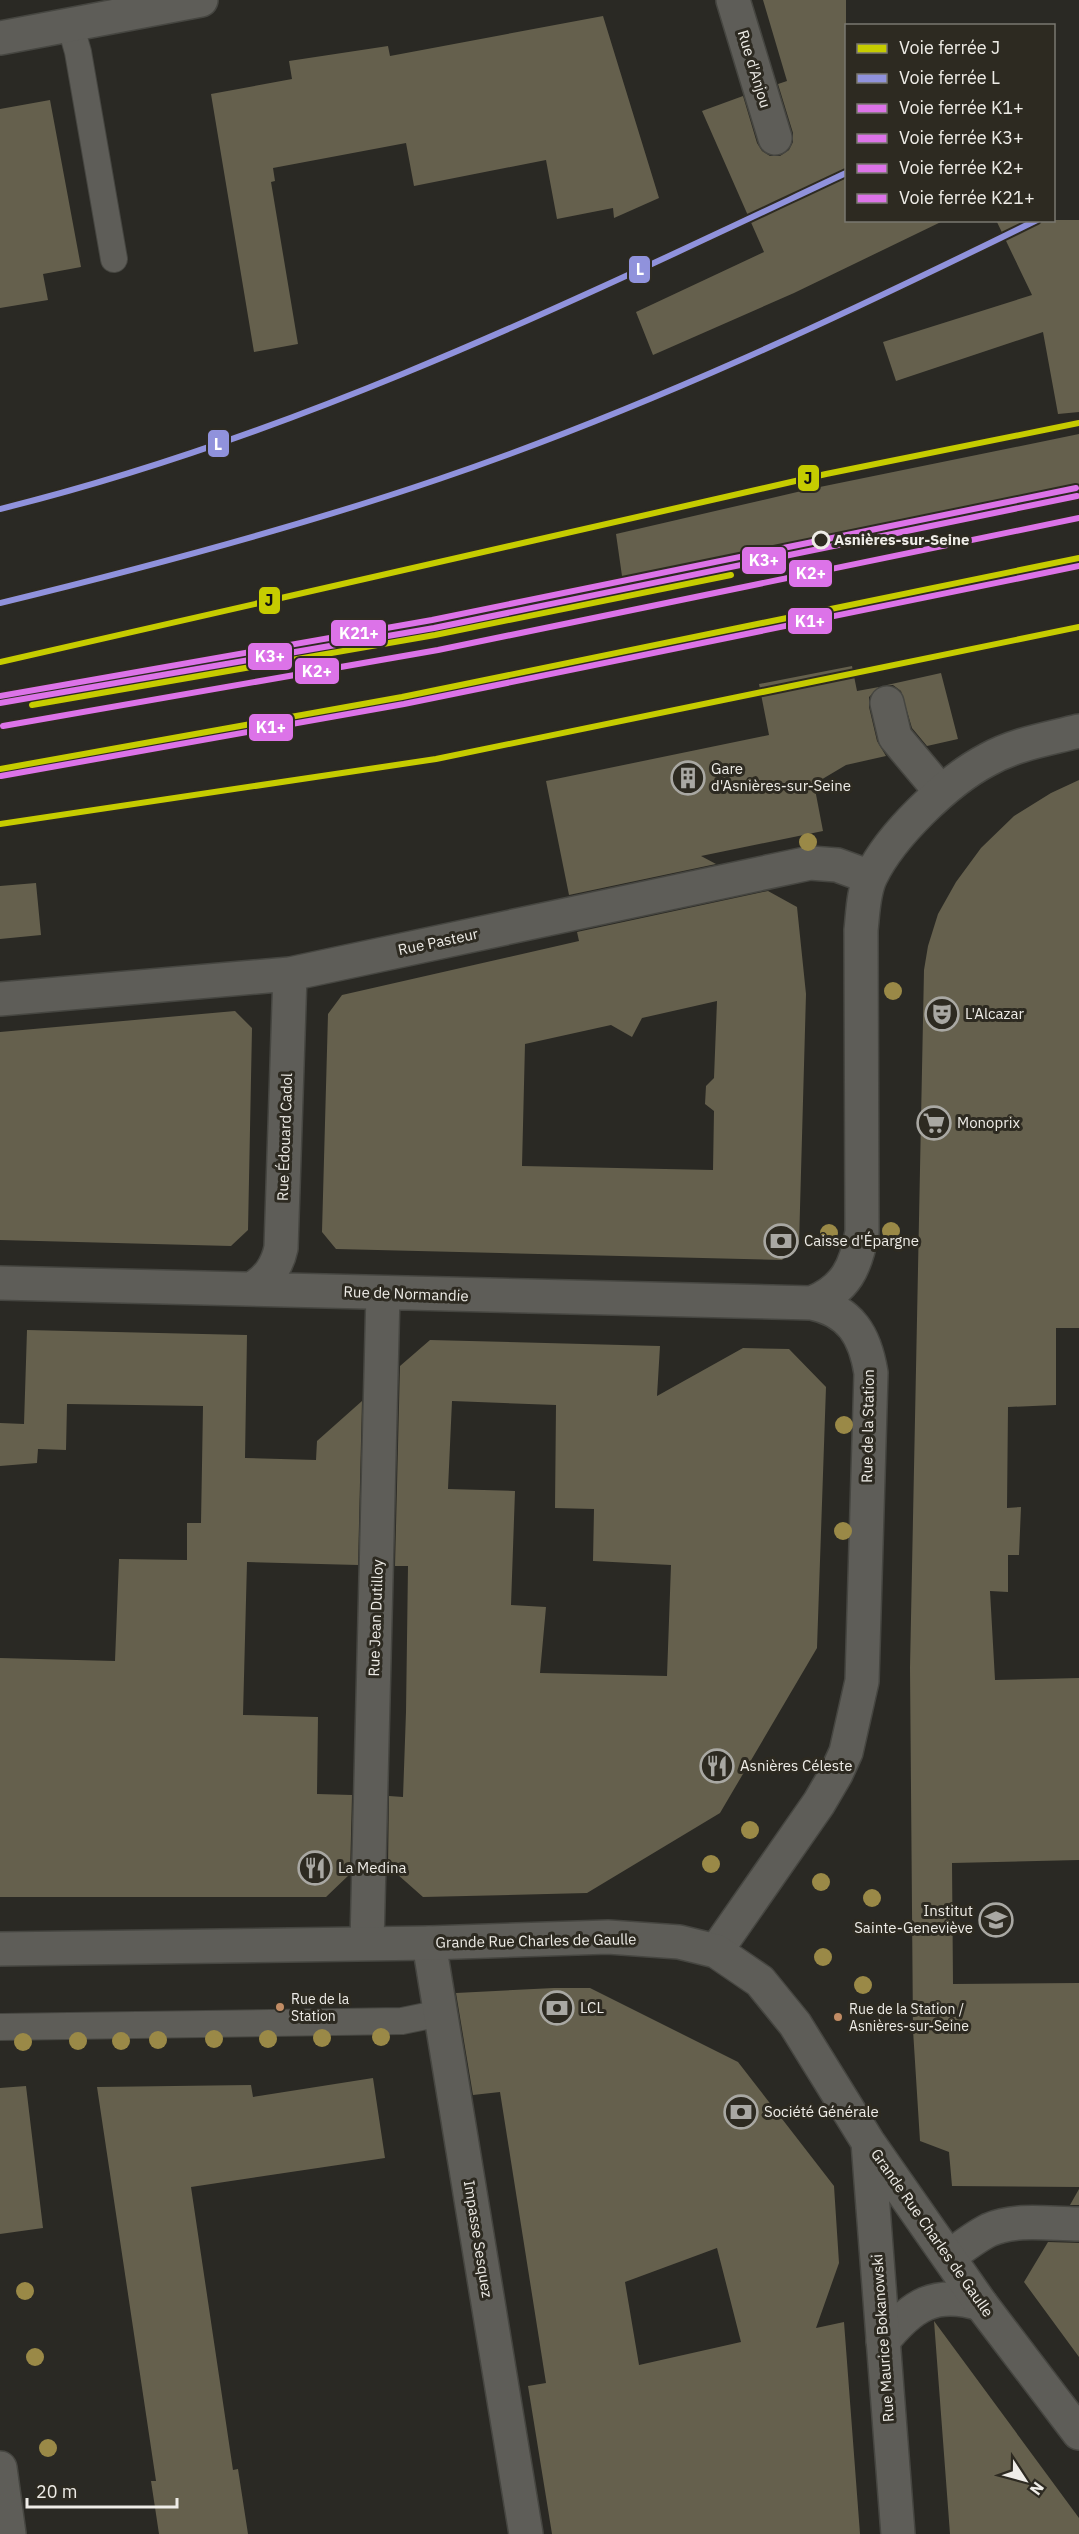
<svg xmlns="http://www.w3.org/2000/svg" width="1079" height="2534" font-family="'IBM Plex Sans',sans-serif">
<rect width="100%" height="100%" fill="#2a2924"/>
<path fill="#65604d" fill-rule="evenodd" d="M763,0H846V220H945L794,293L653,355L636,312L764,252L702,111L743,96L757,143L762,151L770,156H780L789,150L793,142V133L778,84L787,81Z
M603,16L659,198L614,218L613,208L557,219L546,160L414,186L406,143L273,168L275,181L271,182L298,344L254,352L211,94L292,79L289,61L388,46L390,56Z
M50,100L81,267L43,274L48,300L0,308V109Z
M996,220H1079V412L1058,414L1043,332L896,381L883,342L1032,295Z
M1079,434V487L978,506L623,583L616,534L810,489Z
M852,666L857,691L879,687L869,697V707L877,741L886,756L846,765L814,784L823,831L701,856L716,864L569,895L546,781L769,735L759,684Z
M941,673L958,739L927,746L912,728L901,691L893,685H887Z
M1079,780V1328H1056V1405L1008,1407L1007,1508L1021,1507L1019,1555H1008V1592L990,1591L995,1680L1079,1678V1860L952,1863L953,1984L1079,1983V2187L952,2186L949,2152L920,2141L913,2030L910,1668L924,970L928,946L938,914L956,882L981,848L1014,816L1051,793Z
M36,883L41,935L0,939V886Z
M768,891L797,907L806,994L799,1244L782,1260L336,1249L322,1232L328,1014L342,995L579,941L577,932ZM717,1001L714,1078L706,1086L705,1104L714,1111L713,1170L522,1166L525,1044L611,1025L632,1037L642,1018Z
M235,1011L252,1028L248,1230L231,1246L0,1240V1032Z
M27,1330L247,1335L245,1458L316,1460L317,1441L362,1401L358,1565L247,1562L243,1715L318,1717L317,1794L352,1795L350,1874L326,1897H0V1658L115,1661L119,1559L187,1560V1523H201L203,1406L67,1404L66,1450L38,1449L37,1463L0,1466V1423L24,1424Z
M430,1340L660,1346L657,1396L743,1348L789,1349L826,1387L817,1648L720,1813L587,1893L423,1897L388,1866L389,1796L403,1797L406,1712L408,1566H395L400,1366ZM452,1401L556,1405L555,1508L594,1509L593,1561L671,1565L667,1676L540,1673L546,1607L511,1605L515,1491L448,1489Z
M554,1988H590L738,2062L834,2186L839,2263L816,2328L844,2322L860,2534H552L528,2386L546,2383L500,2092L473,2095L456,1993ZM717,2248L741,2342L639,2365L625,2282Z
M373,2078L385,2158L191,2187L233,2470L238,2469L248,2534H159L151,2481H156L97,2087L251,2085L253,2097Z
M26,2086L43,2228L0,2234V2088Z
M1079,2189V2205H1070Z
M1048,2242L1079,2243V2357L1024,2282Z
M934,2321L1079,2518V2534H950Z"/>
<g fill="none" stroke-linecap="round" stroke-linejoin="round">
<defs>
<path id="service" d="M70,24L78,52L114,259
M0,2027L402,2021L441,2013"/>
<path id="pedestrian" d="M733,0L775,138
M887,703L895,737L931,780"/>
<path id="minor" d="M0,38L201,0
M0,999L290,974L810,863L837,865L870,877
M0,1283L812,1303C851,1311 865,1336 871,1373L862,1681L846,1752L836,1774L819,1803L716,1951
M252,1289C268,1279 277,1267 281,1248L290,974
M812,1303C846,1289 856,1267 862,1232L861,930C863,913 863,892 871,876C891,835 947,781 987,760C1015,744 1048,739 1079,731
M367,1943L383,1293
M429,1943L526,2534
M949,2257C962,2247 975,2237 989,2230C1016,2218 1050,2224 1079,2224
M883,2341C912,2305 935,2290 981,2304
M0,2468L9,2534"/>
<path id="secondary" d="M0,1949L429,1943L608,1937L679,1942L716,1951L760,1981L795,2024L868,2142L981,2304L1079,2433
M868,2142L898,2534"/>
</defs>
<use href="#service" stroke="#464641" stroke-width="28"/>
<use href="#pedestrian" stroke="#464641" stroke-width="36"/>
<use href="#minor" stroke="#464641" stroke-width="36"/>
<use href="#secondary" stroke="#464641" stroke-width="36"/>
<use href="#service" stroke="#5e5d58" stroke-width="26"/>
<use href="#pedestrian" stroke="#5e5d58" stroke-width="33"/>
<use href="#minor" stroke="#5e5d58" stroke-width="33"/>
<use href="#secondary" stroke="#5e5d58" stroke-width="33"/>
<defs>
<path id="rail-1" d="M0,662L826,474L1079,423
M32,705L435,635L731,575
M0,769L402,697L1079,558
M0,824L436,759L1079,627"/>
<path id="rail-2" d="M0,509C299,435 569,303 846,173
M0,603C148,567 295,528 439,479C645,409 842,316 1037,220"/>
<path id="rail-3" d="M1,776L404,704L1079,566"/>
<path id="rail-4" d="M0,703L434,628L1077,496"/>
<path id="rail-5" d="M3,726L438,650L1079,518"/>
<path id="rail-6" d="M0,696L432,620L1076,488"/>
</defs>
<use href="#rail-1" stroke="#2d2a21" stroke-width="10"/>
<use href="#rail-2" stroke="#2d2a21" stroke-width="10"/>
<use href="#rail-3" stroke="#2d2a21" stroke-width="10"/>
<use href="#rail-4" stroke="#2d2a21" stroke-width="10"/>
<use href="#rail-5" stroke="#2d2a21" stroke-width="10"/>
<use href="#rail-6" stroke="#2d2a21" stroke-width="10"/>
<use href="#rail-1" stroke="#c6cc00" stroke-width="6"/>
<use href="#rail-2" stroke="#9092dc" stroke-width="6"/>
<use href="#rail-3" stroke="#dc73e8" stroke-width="6"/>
<use href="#rail-4" stroke="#dc73e8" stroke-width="6"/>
<use href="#rail-5" stroke="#dc73e8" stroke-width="6"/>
<use href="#rail-6" stroke="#dc73e8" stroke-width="6"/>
</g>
<g fill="#9a8947">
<circle cx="808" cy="842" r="9"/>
<circle cx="893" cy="991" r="9"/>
<circle cx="891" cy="1231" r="9"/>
<circle cx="829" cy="1233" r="9"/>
<circle cx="844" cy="1425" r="9"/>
<circle cx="843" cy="1531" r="9"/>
<circle cx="750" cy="1830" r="9"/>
<circle cx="711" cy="1864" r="9"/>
<circle cx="821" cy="1882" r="9"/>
<circle cx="872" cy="1898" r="9"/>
<circle cx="823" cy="1957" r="9"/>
<circle cx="863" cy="1985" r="9"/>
<circle cx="381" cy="2037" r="9"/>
<circle cx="322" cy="2038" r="9"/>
<circle cx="214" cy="2039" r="9"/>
<circle cx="268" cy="2039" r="9"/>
<circle cx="158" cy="2040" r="9"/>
<circle cx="78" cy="2041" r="9"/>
<circle cx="121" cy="2041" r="9"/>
<circle cx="23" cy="2042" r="9"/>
<circle cx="25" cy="2291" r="9"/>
<circle cx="35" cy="2357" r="9"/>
<circle cx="48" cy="2448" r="9"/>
</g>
<defs>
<symbol id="building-ring" viewBox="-11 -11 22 22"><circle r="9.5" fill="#2d2a21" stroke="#a9a8a3" stroke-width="1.5"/><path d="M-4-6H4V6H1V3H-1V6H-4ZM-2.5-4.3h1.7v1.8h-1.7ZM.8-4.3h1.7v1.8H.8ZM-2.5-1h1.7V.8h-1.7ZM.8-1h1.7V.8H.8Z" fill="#a9a8a3"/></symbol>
<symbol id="theatre-ring" viewBox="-11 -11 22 22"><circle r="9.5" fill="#2d2a21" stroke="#a9a8a3" stroke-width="1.5"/><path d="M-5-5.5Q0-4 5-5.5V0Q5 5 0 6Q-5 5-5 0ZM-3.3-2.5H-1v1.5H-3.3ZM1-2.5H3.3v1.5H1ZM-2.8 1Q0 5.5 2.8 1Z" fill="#a9a8a3"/></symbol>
<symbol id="supermarket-ring" viewBox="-11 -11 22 22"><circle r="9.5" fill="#2d2a21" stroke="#a9a8a3" stroke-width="1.5"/><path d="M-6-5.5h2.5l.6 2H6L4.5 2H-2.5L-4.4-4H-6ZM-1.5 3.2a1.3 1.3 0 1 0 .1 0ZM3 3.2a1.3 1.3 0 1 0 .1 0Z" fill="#a9a8a3"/></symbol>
<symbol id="bank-ring" viewBox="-11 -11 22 22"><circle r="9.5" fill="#2d2a21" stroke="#a9a8a3" stroke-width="1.5"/><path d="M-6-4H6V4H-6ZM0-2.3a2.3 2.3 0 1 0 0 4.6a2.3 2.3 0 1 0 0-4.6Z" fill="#a9a8a3"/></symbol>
<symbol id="restaurant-ring" viewBox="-11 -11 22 22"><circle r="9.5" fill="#2d2a21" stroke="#a9a8a3" stroke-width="1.5"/><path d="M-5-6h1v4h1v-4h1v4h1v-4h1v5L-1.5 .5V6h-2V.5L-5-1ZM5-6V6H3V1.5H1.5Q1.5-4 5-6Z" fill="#a9a8a3"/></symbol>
<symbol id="school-ring" viewBox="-11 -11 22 22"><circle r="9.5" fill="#2d2a21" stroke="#a9a8a3" stroke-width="1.5"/><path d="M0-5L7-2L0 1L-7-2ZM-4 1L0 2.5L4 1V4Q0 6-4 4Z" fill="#a9a8a3"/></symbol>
</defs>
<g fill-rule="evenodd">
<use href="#building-ring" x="669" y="759" width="38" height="38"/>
<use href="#theatre-ring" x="923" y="995" width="38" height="38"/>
<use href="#supermarket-ring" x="915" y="1104" width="38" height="38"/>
<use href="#bank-ring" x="762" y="1222" width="38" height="38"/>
<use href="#restaurant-ring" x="698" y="1747" width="38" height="38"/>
<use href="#restaurant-ring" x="296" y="1849" width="38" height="38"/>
<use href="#school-ring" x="977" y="1901" width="38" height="38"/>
<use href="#bank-ring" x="538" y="1989" width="38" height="38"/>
<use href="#bank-ring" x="722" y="2093" width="38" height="38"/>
</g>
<circle fill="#2d2a21" stroke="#eeece7" stroke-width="3" cx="821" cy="540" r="8"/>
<g fill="#c18c65" stroke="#2d2a21" stroke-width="2">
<circle cx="280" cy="2007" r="5"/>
<circle cx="838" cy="2017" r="5"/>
</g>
<g text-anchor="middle" stroke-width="6" stroke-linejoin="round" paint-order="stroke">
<g font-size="14" fill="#eeece7" stroke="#2d2a21" text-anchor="start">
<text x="291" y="2004">Rue de la<tspan x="291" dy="17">Station</tspan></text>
<text x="849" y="2014">Rue de la Station /<tspan x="849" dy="17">Asnières-sur-Seine</tspan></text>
</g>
<g font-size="15" fill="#eeece7" stroke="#2d2a21">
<text transform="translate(754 69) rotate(73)" y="5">Rue d'Anjou</text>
<text transform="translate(438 942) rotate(-12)" y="5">Rue Pasteur</text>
<text transform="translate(285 1137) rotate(-88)" y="5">Rue Édouard Cadol</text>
<text transform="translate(406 1294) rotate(2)" y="5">Rue de Normandie</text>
<text transform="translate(868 1426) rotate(-89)" y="5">Rue de la Station</text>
<text transform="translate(376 1618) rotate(-88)" y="5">Rue Jean Dutilloy</text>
<text transform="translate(536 1941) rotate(-1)" y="5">Grande Rue Charles de Gaulle</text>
<text transform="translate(932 2233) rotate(55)" y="5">Grande Rue Charles de Gaulle</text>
<text transform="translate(478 2239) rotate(81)" y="5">Impasse Sesquez</text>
<text transform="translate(883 2338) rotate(-94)" y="5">Rue Maurice Bokanowski</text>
</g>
<g font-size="15" font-weight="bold" fill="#eeece7" stroke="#2d2a21" text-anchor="start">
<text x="834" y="545">Asnières-sur-Seine</text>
</g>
<g font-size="15" fill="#eeece7" stroke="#2d2a21" text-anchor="start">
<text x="711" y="774">Gare<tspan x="711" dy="17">d'Asnières-sur-Seine</tspan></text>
<text x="965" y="1019">L'Alcazar</text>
<text x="957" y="1128">Monoprix</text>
<text x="804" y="1246">Caisse d'Épargne</text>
<text x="740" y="1771">Asnières Céleste</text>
<text x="338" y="1873">La Medina</text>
<text x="973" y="1916" text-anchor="end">Institut<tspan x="973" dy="17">Sainte-Geneviève</tspan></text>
<text x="580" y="2013">LCL</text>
<text x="764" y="2117">Société Générale</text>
</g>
</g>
<g stroke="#2d2a21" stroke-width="2">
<rect x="628" y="255" width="23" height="29" rx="6" fill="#9092dc"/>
<rect x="207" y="429" width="23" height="29" rx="6" fill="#9092dc"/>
<rect x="797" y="464" width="23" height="28" rx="6" fill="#c6cc00"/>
<rect x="741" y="546" width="46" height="29" rx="6" fill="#dc73e8"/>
<rect x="788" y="559" width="45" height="29" rx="6" fill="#dc73e8"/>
<rect x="258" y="586" width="23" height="29" rx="6" fill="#c6cc00"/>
<rect x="787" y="607" width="46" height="28" rx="6" fill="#dc73e8"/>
<rect x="330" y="619" width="57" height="28" rx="6" fill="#dc73e8"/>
<rect x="247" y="642" width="46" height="29" rx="6" fill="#dc73e8"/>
<rect x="294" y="657" width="46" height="28" rx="6" fill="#dc73e8"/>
<rect x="248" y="713" width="46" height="29" rx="6" fill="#dc73e8"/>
</g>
<g font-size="16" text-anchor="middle" font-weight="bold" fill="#fff">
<text x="640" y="275">L</text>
<text x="218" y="450">L</text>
<text x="764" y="566">K3+</text>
<text x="811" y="579">K2+</text>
<text x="810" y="627">K1+</text>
<text x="359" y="639">K21+</text>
<text x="270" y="662">K3+</text>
<text x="317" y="677">K2+</text>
<text x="271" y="733">K1+</text>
</g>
<g font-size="16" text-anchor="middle" font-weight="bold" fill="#111">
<text x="808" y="484">J</text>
<text x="269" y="606">J</text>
</g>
<rect x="845" y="24" width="210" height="198" fill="#2d2a21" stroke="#7a7870" stroke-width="1.5"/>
<rect x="857" y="44" width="30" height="9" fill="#c6cc00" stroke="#7a7870" stroke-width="1.5"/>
<text x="899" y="54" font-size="18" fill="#eeece7">Voie ferrée J</text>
<rect x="857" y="74" width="30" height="9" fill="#9092dc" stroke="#7a7870" stroke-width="1.5"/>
<text x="899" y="84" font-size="18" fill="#eeece7">Voie ferrée L</text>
<rect x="857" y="104" width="30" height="9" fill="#dc73e8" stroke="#7a7870" stroke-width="1.5"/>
<text x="899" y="114" font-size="18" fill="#eeece7">Voie ferrée K1+</text>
<rect x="857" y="134" width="30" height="9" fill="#dc73e8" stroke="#7a7870" stroke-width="1.5"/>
<text x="899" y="144" font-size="18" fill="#eeece7">Voie ferrée K3+</text>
<rect x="857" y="164" width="30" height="9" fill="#dc73e8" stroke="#7a7870" stroke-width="1.5"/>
<text x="899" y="174" font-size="18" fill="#eeece7">Voie ferrée K2+</text>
<rect x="857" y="194" width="30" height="9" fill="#dc73e8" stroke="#7a7870" stroke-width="1.5"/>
<text x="899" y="204" font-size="18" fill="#eeece7">Voie ferrée K21+</text>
<g transform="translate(1025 2480) rotate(126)" stroke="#2d2a21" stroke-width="4.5" paint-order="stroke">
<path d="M0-4.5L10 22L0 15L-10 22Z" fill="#eeece7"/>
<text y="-9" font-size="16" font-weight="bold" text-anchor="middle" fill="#eeece7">N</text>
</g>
<path d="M27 2498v9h150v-9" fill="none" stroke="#eeece7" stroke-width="3"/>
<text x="36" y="2498" font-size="18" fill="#eeece7" stroke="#2d2a21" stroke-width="4.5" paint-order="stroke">20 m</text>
</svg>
